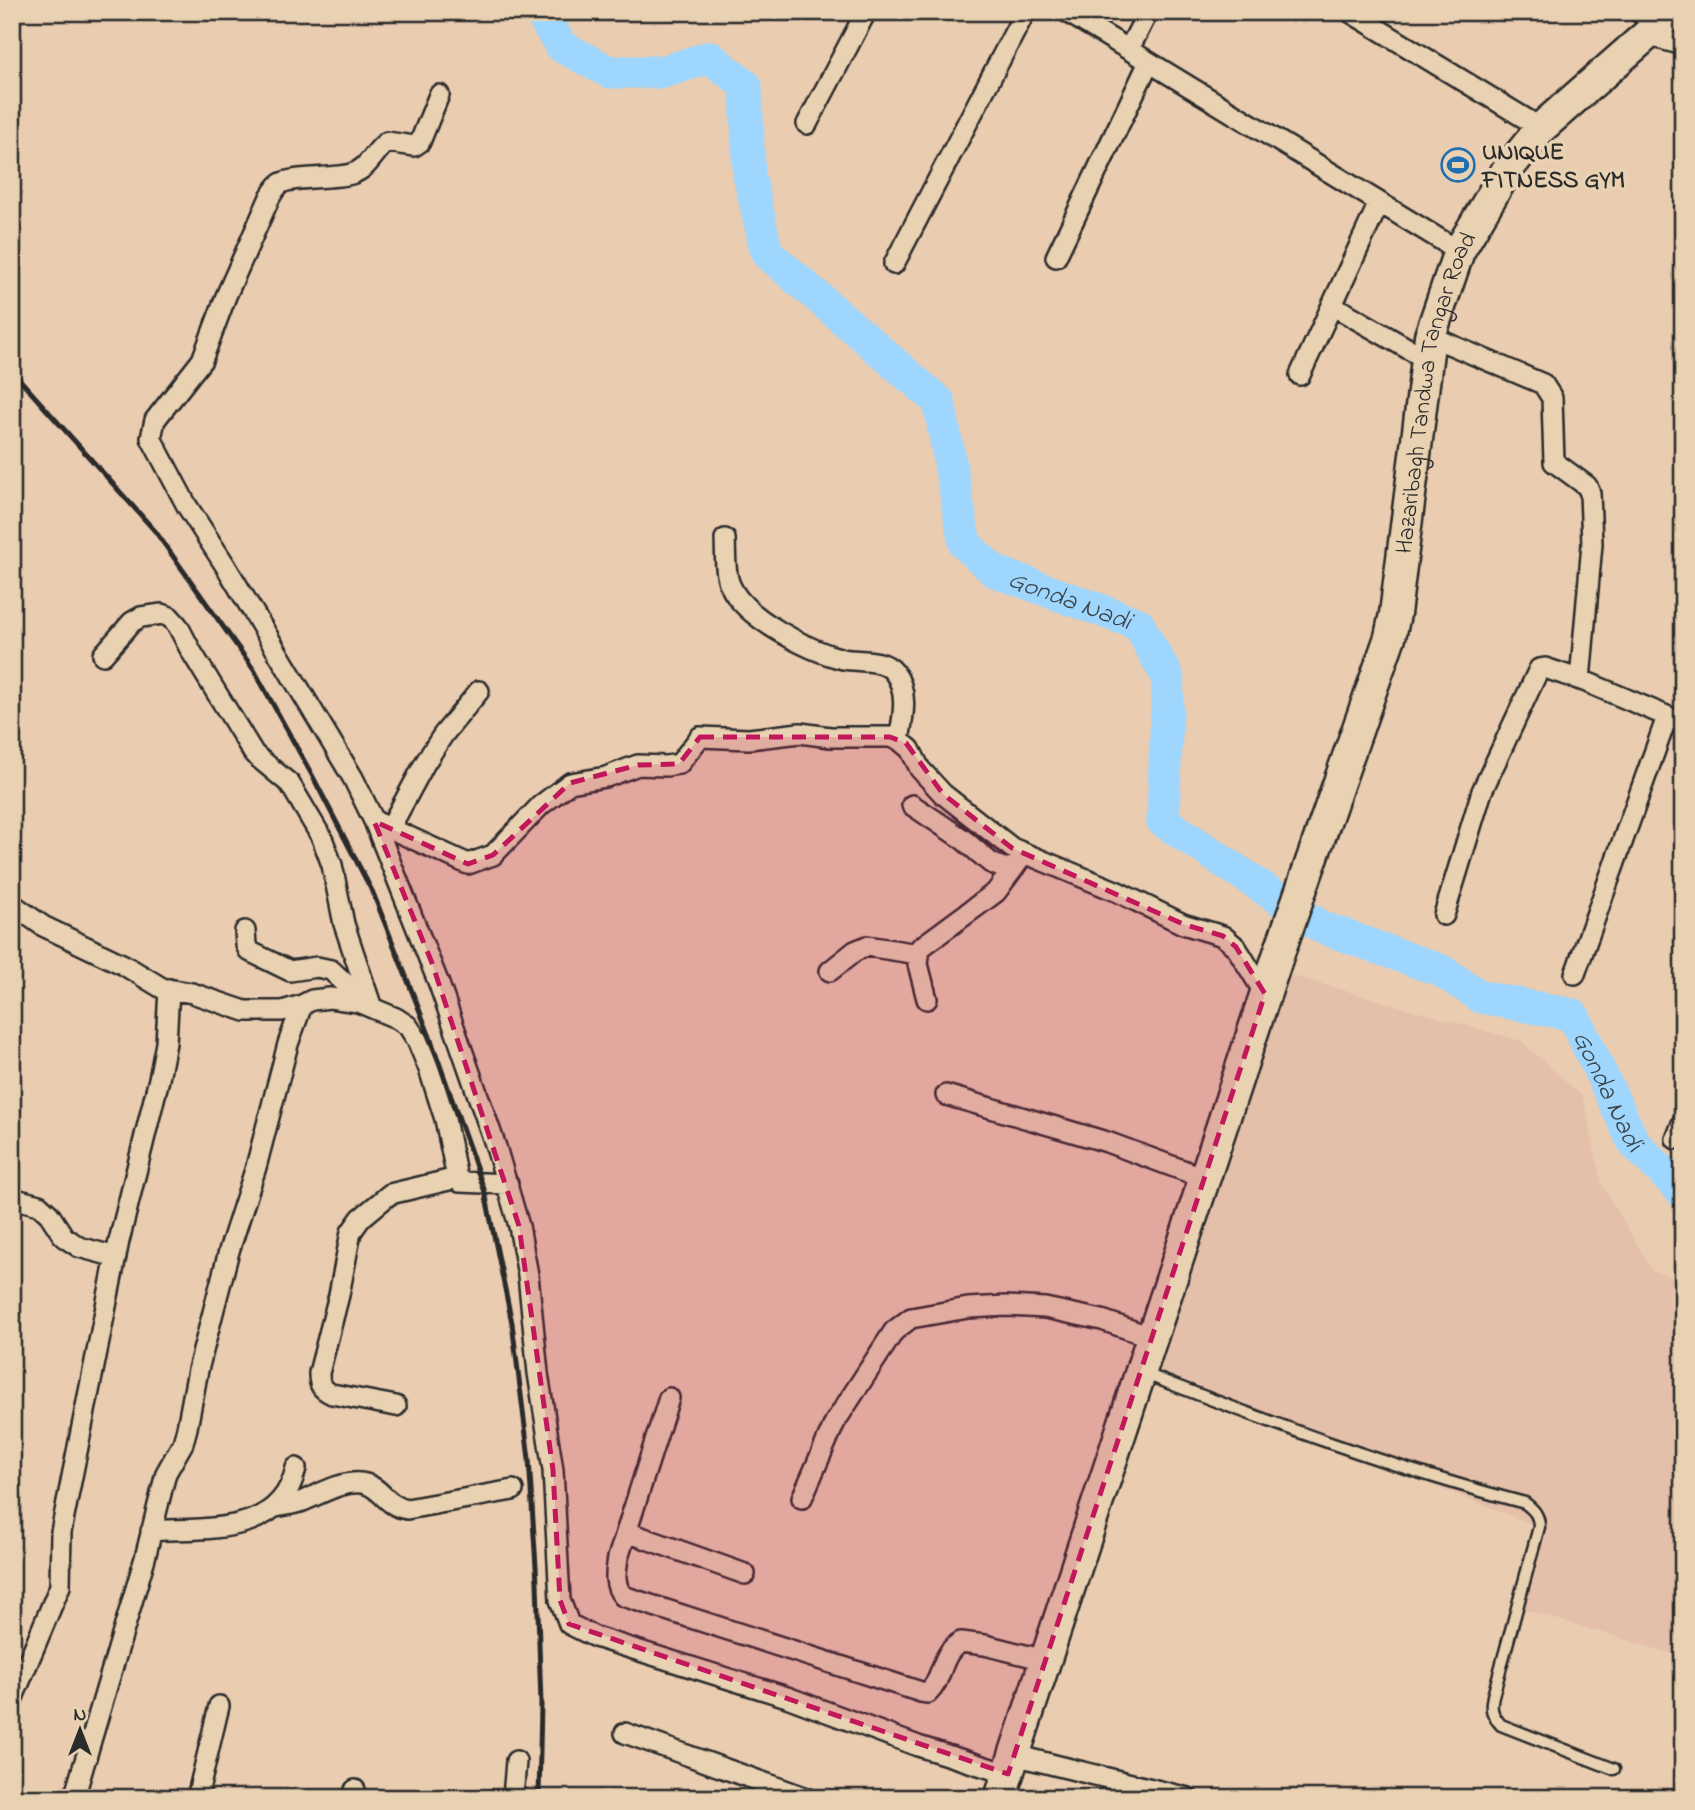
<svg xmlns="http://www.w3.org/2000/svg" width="1695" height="1810" font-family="'Indie Flower',sans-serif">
<rect width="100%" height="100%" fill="#eaccb1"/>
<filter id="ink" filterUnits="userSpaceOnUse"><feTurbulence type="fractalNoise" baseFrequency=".0143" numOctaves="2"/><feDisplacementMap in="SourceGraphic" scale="14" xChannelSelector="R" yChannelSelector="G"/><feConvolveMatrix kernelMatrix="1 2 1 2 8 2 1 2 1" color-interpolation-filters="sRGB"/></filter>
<g filter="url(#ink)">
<path fill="#e4bfaa" d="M1286,974L1521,1041L1583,1097L1602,1185L1652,1270L1683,1281V1657L1517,1607L1538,1526L1156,1378Z"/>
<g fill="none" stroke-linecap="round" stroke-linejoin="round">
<path stroke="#9ed6fe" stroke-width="33" id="s1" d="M540,12L561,46L609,72H663L710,57L746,86L749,175L767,253L939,402L965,544L994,571L1138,624L1168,678L1163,821L1321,927L1442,971L1481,997L1573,1015L1634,1143L1683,1192"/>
<defs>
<path id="lane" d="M1143,1373C1268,1422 1395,1469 1525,1503C1534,1510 1539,1515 1539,1527L1493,1696C1490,1709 1492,1715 1501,1725L1614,1769"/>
<path id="street" d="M1067,12L1459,251
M1350,12L1541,128
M1639,12L1659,24
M1646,35L1683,45
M1129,49L1148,12
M439,95L420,142L414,146L387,142C373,152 369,169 351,174C334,179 291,176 280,184C276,187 273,192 270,197L226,296L202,360L155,420L151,438L187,506L225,565L353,778L374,821L439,984L496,1147L519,1226L528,1275L538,1373L553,1470L560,1600L569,1624L595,1637L787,1697L918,1746L1008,1774
M807,124L866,12
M1056,257L1149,62
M894,264L1025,12
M1332,305L1426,359
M1430,336L1543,384L1552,398L1554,462L1587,486L1590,493L1592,544L1580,680
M1300,375L1379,203
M725,539C726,554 724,574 731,587C746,619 810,651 843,659C859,662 883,658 894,672C909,691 903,718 899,740
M103,655L132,622L141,617L162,614L170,617L178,626L191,651L254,754L290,784L322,838L332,865L344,924L372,1008
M912,805L964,840L991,863L1003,868H1014
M374,821L468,864L493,855L541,805L570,783L606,777L638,765L666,766L679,764L700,737L749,739L800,733L830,737H890L899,740L910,749L920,769L943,794L1012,848L1118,892L1183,924L1223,936L1236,947L1265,994
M390,828L425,763L443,735L479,691
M12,904L43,926L124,965L162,988L192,993L245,1011H282L302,1005L312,1000L330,998L358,1002L396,1018L408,1026L417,1040L429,1069L445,1119L457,1178L460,1182L508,1184
M1444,915L1482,791L1539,669L1545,668L1584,681L1683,723
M245,931L246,945L249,951L290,971L317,967L331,970L347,985L358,1002
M830,971L855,951L867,946L918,954
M1575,974L1667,717
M927,999L918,964L920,948L996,892L1024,854
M946,1095L1107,1142L1204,1178
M1676,1139L1683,1121
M12,1198L39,1205L49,1214L64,1237L79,1247L116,1257
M669,1398L618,1558C616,1572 613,1584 623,1596L921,1692L928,1693C944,1678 940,1653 961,1642L985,1645L1045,1660
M396,1406L332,1394C321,1389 319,1385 319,1373L339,1295L351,1232L361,1218L390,1194L457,1178
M802,1498L835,1422L894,1331L911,1318L968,1308L1006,1306L1045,1308L1102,1320L1151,1337
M276,1507C285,1505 294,1504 303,1501C320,1494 347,1478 366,1484C383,1489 384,1505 407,1509L513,1490
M151,1531C207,1527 281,1537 296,1468
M627,1532L745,1574
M12,1700L60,1586L61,1532L119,1241L159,1079L166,1043L169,989
M625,1733L807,1798
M1014,1755L1188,1798
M74,1798L145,1558L166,1473L183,1443L187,1428L198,1370L229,1251L256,1167L288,1044L302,1005
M197,1798L219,1706
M353,1798L355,1790
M513,1798L516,1761"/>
<g id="primary">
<path id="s2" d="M1000,1798L1279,953L1390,637L1395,614L1430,336L1459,251L1507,170L1541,128L1673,12"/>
</g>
</defs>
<use href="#lane" stroke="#2b2b2b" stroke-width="15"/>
<use href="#street" stroke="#2b2b2b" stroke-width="24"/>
<use href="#primary" stroke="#2b2b2b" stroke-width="35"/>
<use href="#lane" stroke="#e9d2b2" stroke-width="10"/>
<use href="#street" stroke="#e9d2b2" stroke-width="19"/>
<use href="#primary" stroke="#e9d2b2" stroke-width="30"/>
<path stroke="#2b2b2b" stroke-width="5" d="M12,371L155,531L254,670L312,775L373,893L430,1037L485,1192L512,1323L529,1459L537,1582L541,1704L539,1798"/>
</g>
</g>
<path fill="#c2185b" fill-opacity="0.2" stroke="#c2185b" stroke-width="5" stroke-dasharray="14 9" stroke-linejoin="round" d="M700,737H890L906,743L943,794L1012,848L1183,924L1223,936L1236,947L1265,994L1008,1774L569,1624L560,1600L553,1470L519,1226L432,963L374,821L468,864L493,855L570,783L638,765L679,764Z"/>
<defs>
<symbol id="stadium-ring" viewBox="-11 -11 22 22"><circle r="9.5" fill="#e9d2b2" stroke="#1f6fb2" stroke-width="1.5"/><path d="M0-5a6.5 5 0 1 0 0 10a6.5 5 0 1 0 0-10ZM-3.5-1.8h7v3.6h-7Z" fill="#1f6fb2"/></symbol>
</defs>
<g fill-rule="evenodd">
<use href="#stadium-ring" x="1439" y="146" width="38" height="38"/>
</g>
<g text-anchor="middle" stroke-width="7" stroke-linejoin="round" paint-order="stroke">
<g font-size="24" font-weight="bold" fill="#2b2b2b" stroke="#e9d2b2" text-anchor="start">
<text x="1482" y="159">UNIQUE<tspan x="1482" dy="28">FITNESS GYM</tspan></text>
</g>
<g font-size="24" fill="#2b2b2b" stroke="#e9d2b2">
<text dy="8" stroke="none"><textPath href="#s2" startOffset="1474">Hazaribagh Tandwa Tangar Road</textPath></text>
</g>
<g font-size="26" font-style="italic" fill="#3c454b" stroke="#e9d2b2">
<text dy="9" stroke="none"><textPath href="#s1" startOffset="906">Gonda Nadi</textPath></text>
<text dy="9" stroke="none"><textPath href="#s1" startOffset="1726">Gonda Nadi</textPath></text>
</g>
</g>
<rect width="1695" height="1810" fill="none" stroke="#e9d2b2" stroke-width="42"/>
<rect x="21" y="21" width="1653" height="1768" fill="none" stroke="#2b2b2b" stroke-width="2.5" filter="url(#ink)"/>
<g transform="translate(80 1730)" stroke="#e9d2b2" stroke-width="5" paint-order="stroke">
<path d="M0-5L12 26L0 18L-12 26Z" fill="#2b2b2b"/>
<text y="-10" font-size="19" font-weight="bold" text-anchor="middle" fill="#2b2b2b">N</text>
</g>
</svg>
